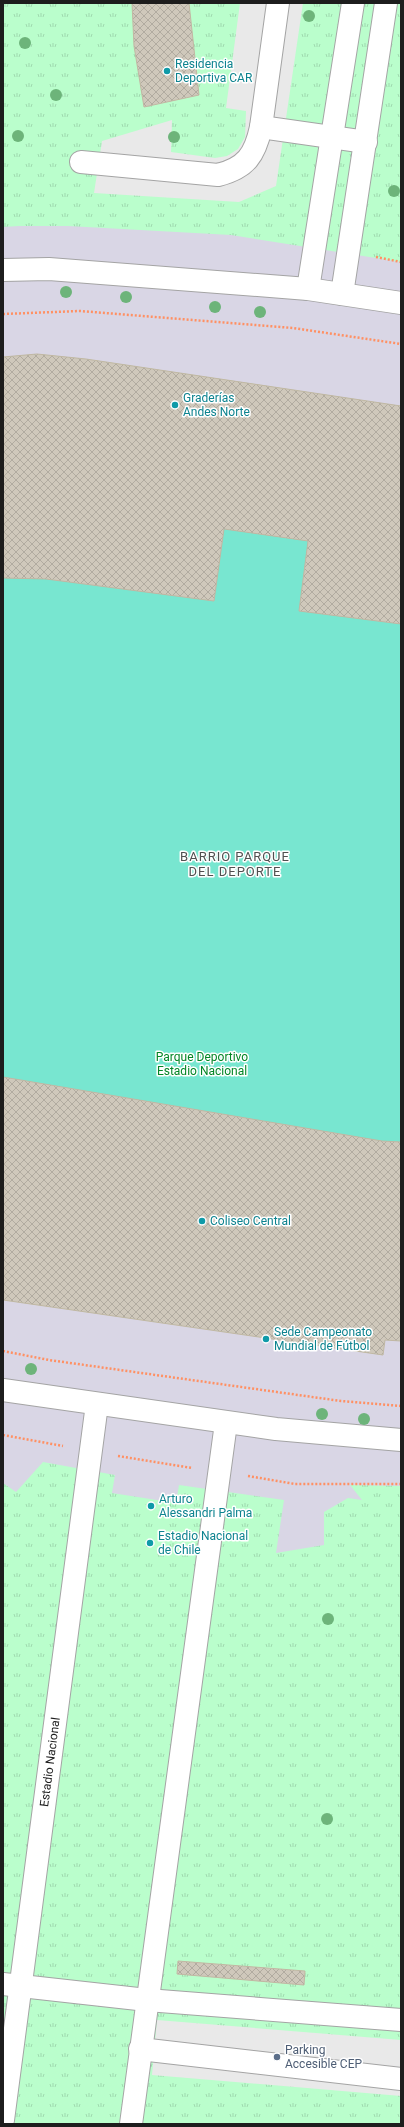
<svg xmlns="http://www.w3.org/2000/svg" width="404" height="2127" font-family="Roboto,sans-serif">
<defs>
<pattern id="park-tufts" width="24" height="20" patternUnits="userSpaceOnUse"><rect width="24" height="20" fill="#bafecc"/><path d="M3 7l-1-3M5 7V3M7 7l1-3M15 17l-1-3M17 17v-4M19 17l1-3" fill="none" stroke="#9fd9af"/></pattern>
<pattern id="building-cross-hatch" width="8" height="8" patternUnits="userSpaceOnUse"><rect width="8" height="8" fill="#cfc8bb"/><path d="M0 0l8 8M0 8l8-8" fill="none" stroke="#b1aba0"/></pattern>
</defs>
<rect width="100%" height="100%" fill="#efede2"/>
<path fill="url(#park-tufts)" d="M3,3H401V2124H3Z"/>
<path fill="#78e6d0" d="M37,354L86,359L401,406V1341L385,1340L383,1355L3,1300V357Z"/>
<path fill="#e9e9e9" d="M240,3H303L276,186L239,202L94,193L102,141L172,120L171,152L215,158L227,156L238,149L245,137L246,111L226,108Z
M157,2020L401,2040V2096L152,2075Z"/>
<path fill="#d9d6e5" d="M19,226H68L231,235L401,262V406L86,359L37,354L3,357V227Z
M3,1300L383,1355L385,1340L401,1341V1486L350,1485L362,1500L348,1498L324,1512V1545L276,1553L284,1500L179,1485L176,1503L112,1493L115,1475L43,1462L16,1492L3,1483Z"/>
<path fill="url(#building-cross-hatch)" stroke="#c2b7a3" d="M132,3H189L199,95L144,107L134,46Z
M37,354L86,359L401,406V624L299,611L308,541L224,529L214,601L46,579L3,578V357Z
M3,1077L382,1141L401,1142V1341L385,1340L383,1355L3,1300Z
M178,1961L305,1971L304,1985L177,1974Z"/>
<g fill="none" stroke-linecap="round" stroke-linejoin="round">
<defs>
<g id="minor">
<path d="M261,127L366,142"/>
<path d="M81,162L218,175C246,168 255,155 261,127L278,3"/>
<path d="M3,270L49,269L308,289L401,303"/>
<path d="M308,289L353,3"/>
<path d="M342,294L386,3"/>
<path d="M3,1390L276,1429L401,1440"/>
<path d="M3,1984L147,2000L401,2020"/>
<path d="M140,2049L401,2079"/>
<path id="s1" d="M3,2120L97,1404"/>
<path d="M131,2124L226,1423"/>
</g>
</defs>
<use href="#minor" stroke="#a4a4a4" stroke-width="24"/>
<path stroke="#ff9063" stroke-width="2.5" stroke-dasharray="2 2" stroke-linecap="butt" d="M376,257L401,262
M3,314L80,311L293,328L401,344
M3,1351L49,1360L341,1401L401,1406
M3,1435L63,1446
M118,1456L192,1468
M248,1476L295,1484H401"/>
<use href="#minor" stroke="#fff" stroke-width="22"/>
</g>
<g fill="#6db47a">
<circle cx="309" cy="16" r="6"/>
<circle cx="25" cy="43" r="6"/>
<circle cx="56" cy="95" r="6"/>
<circle cx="18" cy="136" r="6"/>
<circle cx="174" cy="137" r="6"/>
<circle cx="394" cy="191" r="6"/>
<circle cx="66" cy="292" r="6"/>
<circle cx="126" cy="297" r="6"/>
<circle cx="215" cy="307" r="6"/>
<circle cx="260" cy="312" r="6"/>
<circle cx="31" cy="1369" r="6"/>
<circle cx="322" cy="1414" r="6"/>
<circle cx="364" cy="1419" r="6"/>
<circle cx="328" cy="1619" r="6"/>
<circle cx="327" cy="1819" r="6"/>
</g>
<g fill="#0f9aa8" stroke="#fff" stroke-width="1.5">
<circle cx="167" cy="71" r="4"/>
<circle cx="175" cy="405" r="4"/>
<circle cx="202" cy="1221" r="4"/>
<circle cx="266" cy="1339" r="4"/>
<circle cx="151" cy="1506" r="4"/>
<circle cx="150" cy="1543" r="4"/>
</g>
<circle fill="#5c6f8a" stroke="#fff" stroke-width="1.5" cx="277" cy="2057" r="4"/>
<g text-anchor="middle" stroke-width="3" stroke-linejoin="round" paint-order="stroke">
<g font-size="12" fill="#0d838f" stroke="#fff" text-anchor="start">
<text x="175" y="68">Residencia<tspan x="175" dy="14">Deportiva CAR</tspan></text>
<text x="183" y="402">Graderías<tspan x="183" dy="14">Andes Norte</tspan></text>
<text x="210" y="1225">Coliseo Central</text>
<text x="274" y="1336">Sede Campeonato<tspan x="274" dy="14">Mundial de Fútbol</tspan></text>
<text x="159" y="1503">Arturo<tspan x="159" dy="14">Alessandri Palma</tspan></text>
<text x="158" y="1540">Estadio Nacional<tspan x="158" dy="14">de Chile</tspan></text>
</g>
<g font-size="12" fill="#028525" stroke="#fff">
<text x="202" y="1061">Parque Deportivo<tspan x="202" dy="14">Estadio Nacional</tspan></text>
</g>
<g font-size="12" fill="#1d1d1d" stroke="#fff">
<text dy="4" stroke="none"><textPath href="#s1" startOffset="361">Estadio Nacional</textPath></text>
</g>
<g font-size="12" fill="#4e5e75" stroke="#fff" text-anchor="start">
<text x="285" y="2054">Parking<tspan x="285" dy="14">Accesible CEP</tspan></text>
</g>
<g font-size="13" letter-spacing="1" fill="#505050" stroke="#fff">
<text x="235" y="861">BARRIO PARQUE<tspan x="235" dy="15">DEL DEPORTE</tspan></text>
</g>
</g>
<rect width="404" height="2127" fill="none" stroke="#1d1d1d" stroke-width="8"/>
</svg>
